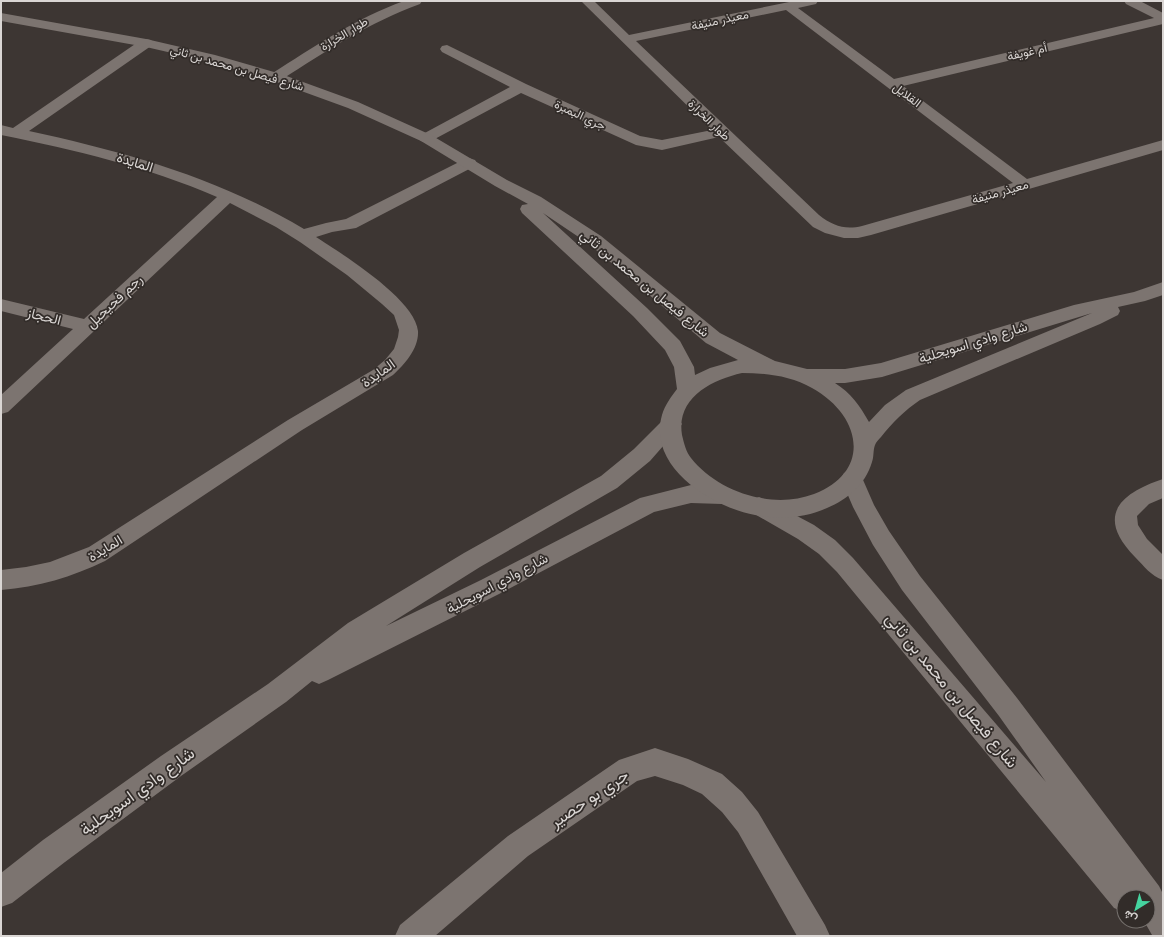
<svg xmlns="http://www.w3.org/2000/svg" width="1164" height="937" font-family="'Space Grotesk',Vazirmatn,sans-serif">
<rect width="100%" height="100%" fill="#3d3633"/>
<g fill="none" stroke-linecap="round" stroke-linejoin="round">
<path fill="#7c7470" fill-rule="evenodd" d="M404,1H422L420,4C370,22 326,51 281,80L276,81L271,80L269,77L271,74C314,47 356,18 404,1Z
M581,1H594L629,35L794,1H818L816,4L798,8L894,79L1154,18L1126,4L1124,1H1140L1163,13V24L903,86L1027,179L1163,140V150L871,235L858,238H844L825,233L813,227L719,137L662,150L636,145L521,93L431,141L426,143L421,141L418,138L421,135L510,87L442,52L440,49L442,46L447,45L526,84L640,136L662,140L712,130ZM786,10L1013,183L862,226C845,230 833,226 819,215L636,41Z
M146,39L151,40L153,43L151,46L29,131C126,152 218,178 304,229L326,223L346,219L463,160L469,158L475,160L477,163L475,166L356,228L332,232L316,237C342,254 415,299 418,331C419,348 405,364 393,375L302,430L105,561C72,577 38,587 1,590V570L26,567L50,562L89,547L288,420L373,370L385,360L394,349L398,337L399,330L394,315L382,304L347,275L300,242L276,227L230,203L8,412L1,414V395L73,329L1,311V299L84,319L217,197C148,167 75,150 1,135V125L13,128L141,40Z
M671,416L678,419L682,424L678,429L650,461L617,488L480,567L386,626L481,580L640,498L691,485L722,486L730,489L733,495L730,501L722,504L691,503L654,512L499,594L328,680L319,684L312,681L286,702L181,776L65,862L12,903L1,907V873L43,840L161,756L268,684L348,623L464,553L601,476L634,449L664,419Z
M852,470L860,473L874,505L889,531L920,576L1017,698L1159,886L1163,894V936L1152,935L1144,921H1148V897H1124V912L1114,908L837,572L819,554L798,539L751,512L748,506L751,500L759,497L767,500L814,525L835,540L853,558L1046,782L999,716L902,590L873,545L853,507L841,479L844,473Z
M1163,479V498L1149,504L1137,516L1138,525L1147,539L1163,555V580C1151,576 1144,566 1135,557C1096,517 1118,494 1163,479Z
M655,748L688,759L722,774L742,792L758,812L825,925L830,936H797L738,832L722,812L702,794L683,785L655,776L637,781L528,856L435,936H395L400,925L508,836L619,760Z"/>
<path fill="#7c7470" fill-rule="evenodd" d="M1,13L146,39L215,55L281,74L358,102L431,135L507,180L541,197L601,236L720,333L775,361L807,369H845L881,363L1074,305L1134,292L1163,282V295L1145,301L1118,307L1120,311L1118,315L1100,324L920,400C905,410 892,423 881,437C879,439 876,442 875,445C873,450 874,457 872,462C865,485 848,499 827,508C805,518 779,520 755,515C712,507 647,467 662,415C665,405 671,397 677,389L674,367L665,350L633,316L522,213L520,209L522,205L528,204L495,186L421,141L348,108L271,80L211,62L146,47L1,21ZM543,213L589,244L706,343L738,360L710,368L695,375L694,367L680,341L647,308ZM1092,313L906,390L885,405L869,422C860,406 851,393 835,383H845L882,377ZM742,373C766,373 791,376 812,388C861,415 873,471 814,494C772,510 718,492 691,458C686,452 684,443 682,435C676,398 711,380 742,373Z"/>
</g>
<g text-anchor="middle" stroke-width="3.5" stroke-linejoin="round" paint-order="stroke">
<g font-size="12" fill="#dad6d4" stroke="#322c29">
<text transform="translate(720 20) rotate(-12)" y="4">معيذر منيفة</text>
<text transform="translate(344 34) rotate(-31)" y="4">طوار الخرارة</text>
<text transform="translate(1027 52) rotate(-13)" y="4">أم غويفة</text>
<text transform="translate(237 68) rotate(16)" y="4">شارع فيصل بن محمد بن ثاني</text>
<text transform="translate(907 95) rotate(37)" y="4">القلايل</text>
<text transform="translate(580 115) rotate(25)" y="4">جري البمبرة</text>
<text transform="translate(709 120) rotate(44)" y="4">طوار الخرارة</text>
<text transform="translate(1000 192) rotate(-16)" y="4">معيذر منيفة</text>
</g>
<g font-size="14" fill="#dad6d4" stroke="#322c29">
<text transform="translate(135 162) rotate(17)" y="5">المايدة</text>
<text transform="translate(645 283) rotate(39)" y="5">شارع فيصل بن محمد بن ثاني</text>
<text transform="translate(114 301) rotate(-43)" y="5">رجم فحيحيل</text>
<text transform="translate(44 316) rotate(14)" y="5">الحجاز</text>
<text transform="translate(973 342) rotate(-17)" y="5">شارع وادي اسويحلية</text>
<text transform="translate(378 373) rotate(-36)" y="5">المايدة</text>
<text transform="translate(105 548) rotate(-31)" y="5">المايدة</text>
<text transform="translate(497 583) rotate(-28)" y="5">شارع وادي اسويحلية</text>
</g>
<g font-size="17" fill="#dad6d4" stroke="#322c29">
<text transform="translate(952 690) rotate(50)" y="6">شارع فيصل بن محمد بن ثاني</text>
<text transform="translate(137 791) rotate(-36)" y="6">شارع وادي اسويحلية</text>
<text transform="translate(589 798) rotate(-34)" y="6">جري بو حصير</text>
</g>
</g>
<rect width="1164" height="937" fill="none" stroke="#dad6d4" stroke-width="4"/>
<g transform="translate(1136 909) rotate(217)"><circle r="19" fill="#322c29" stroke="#75706d"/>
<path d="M0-3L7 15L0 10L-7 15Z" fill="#45d49f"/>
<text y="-6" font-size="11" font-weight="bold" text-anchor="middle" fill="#dad6d4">ش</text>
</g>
</svg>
